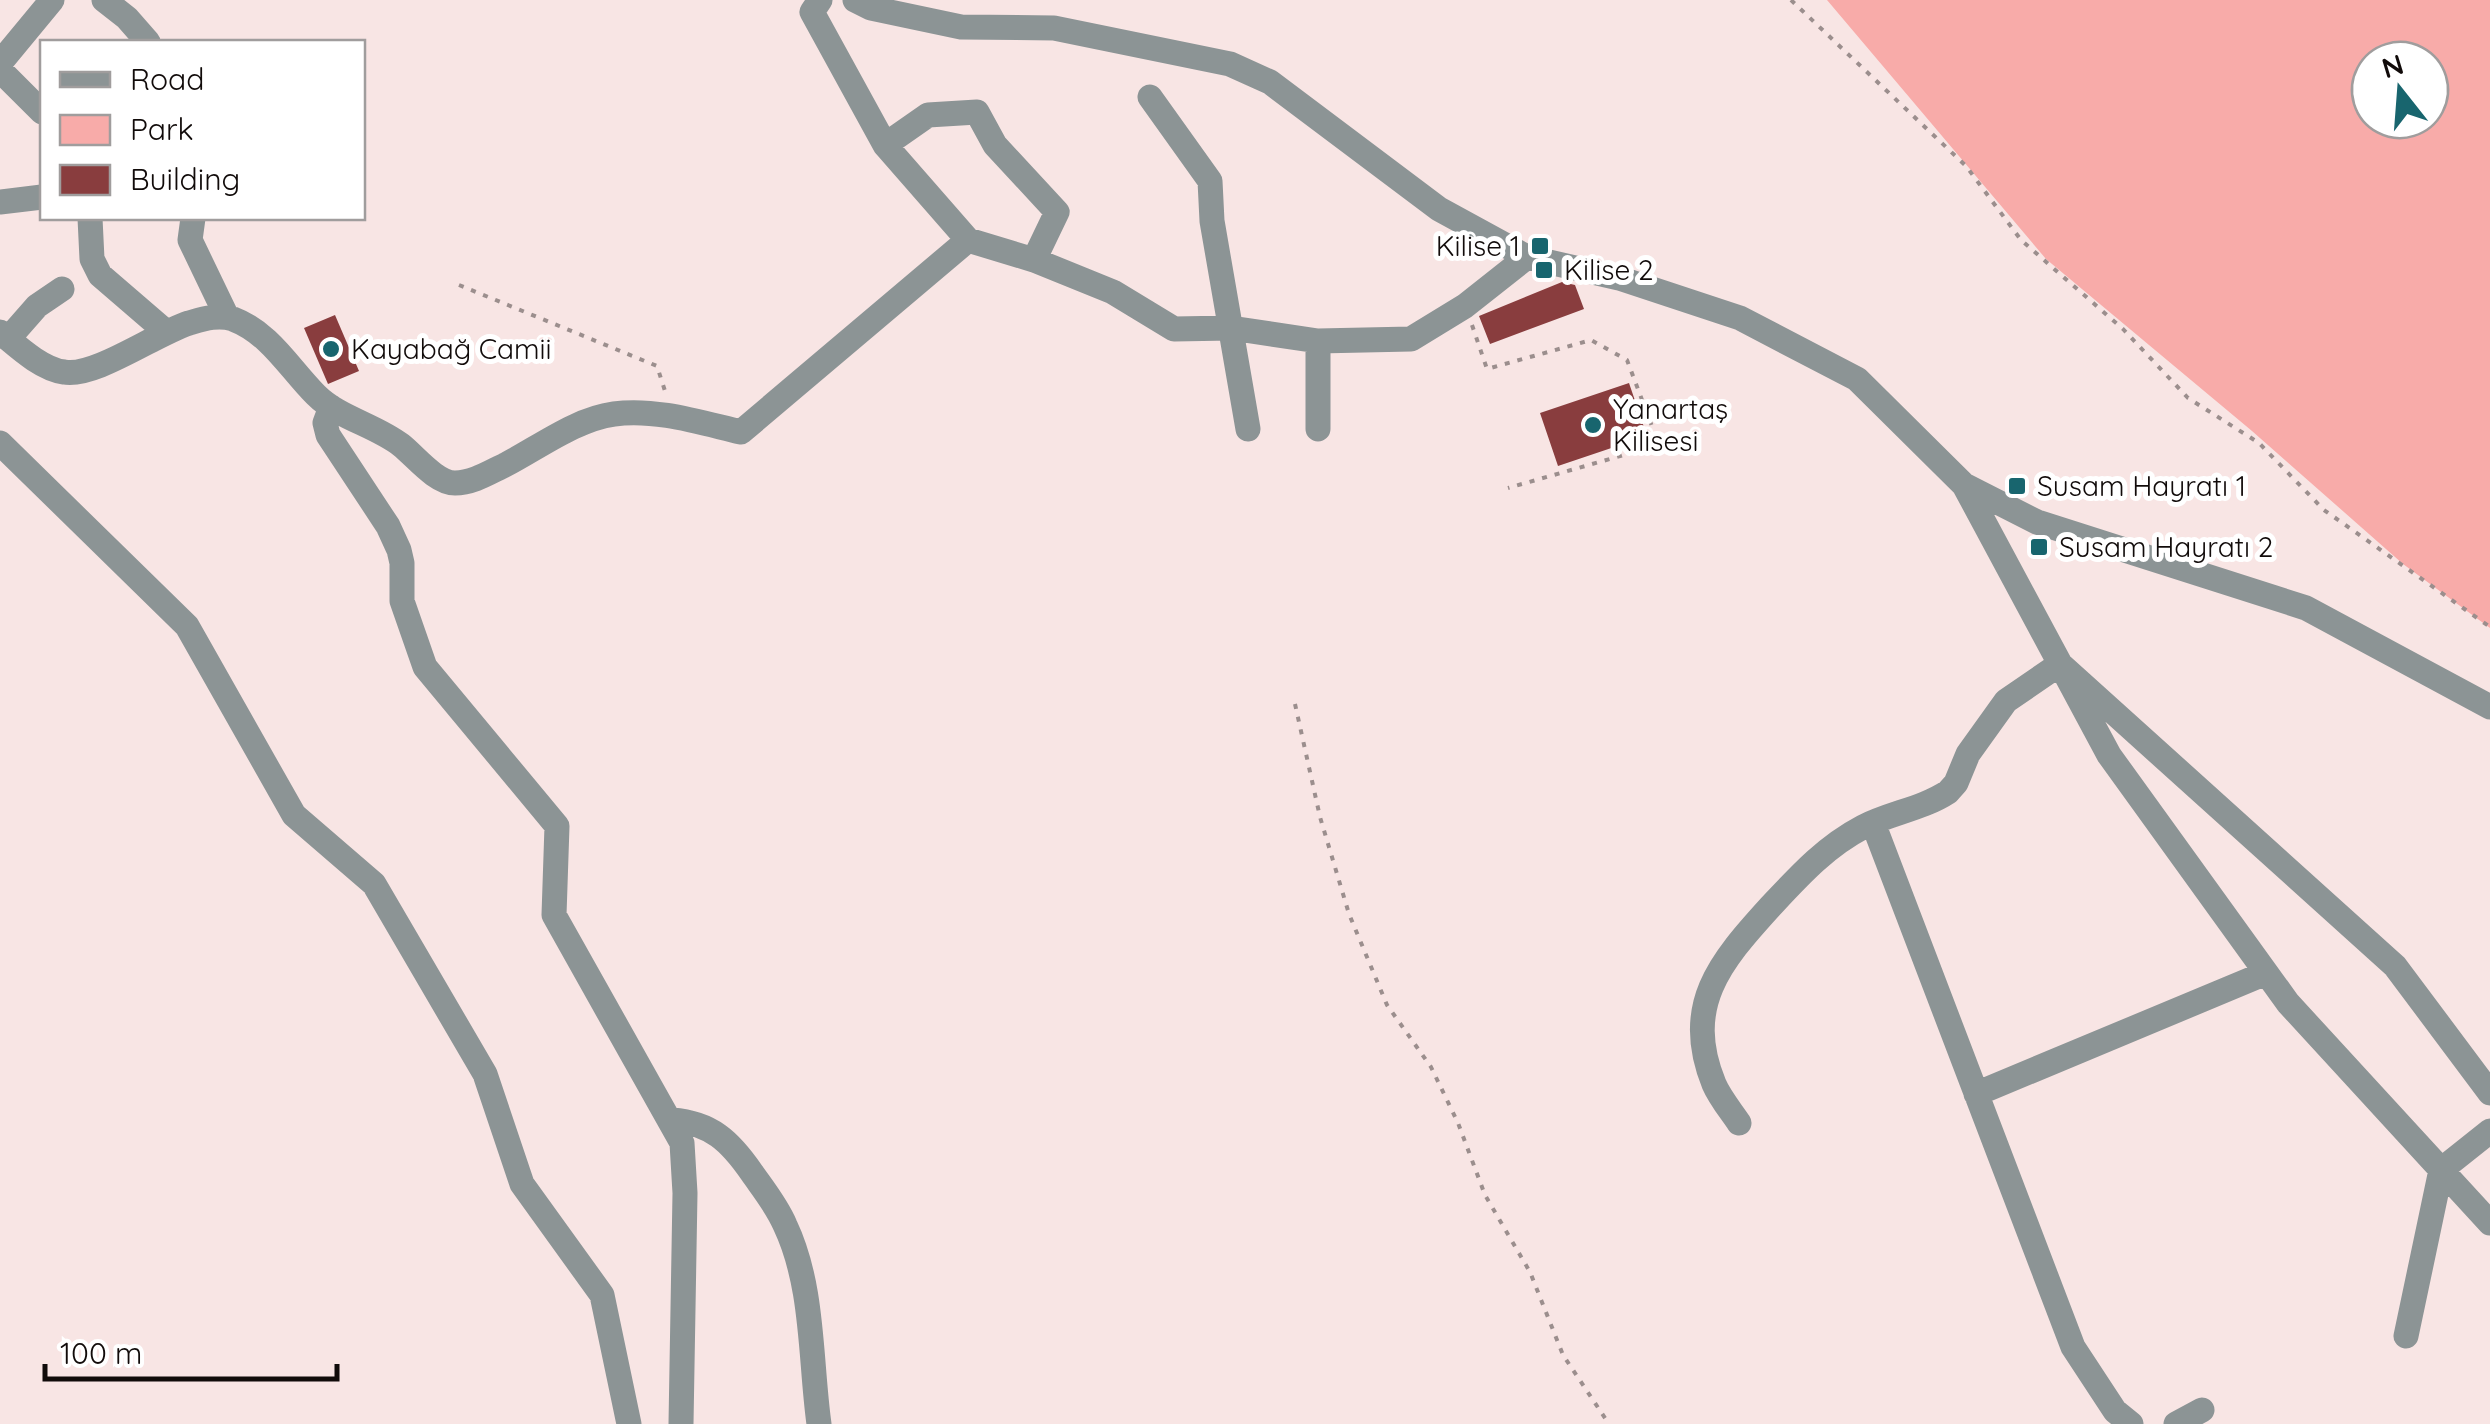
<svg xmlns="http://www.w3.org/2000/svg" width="2490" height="1424" font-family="Quicksand,sans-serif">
<rect width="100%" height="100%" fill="#f8e5e4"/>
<path fill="#f8aba9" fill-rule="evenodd" d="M1827,0H2490V628L2403,564L2252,431L2046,259ZM2370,60H2430V120H2370Z"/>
<path fill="#893d3e" d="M1562,282L1575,285L1584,309L1490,344L1479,316Z
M335,315L359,371L328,384L304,328Z
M1629,383L1647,436L1558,466L1540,413Z"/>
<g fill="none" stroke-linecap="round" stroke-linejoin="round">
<path stroke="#9b8e8d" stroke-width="4" stroke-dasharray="5 8" stroke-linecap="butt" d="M1791,0L1966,166L2021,240L2123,329L2188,398L2259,443L2324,510L2490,627
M459,285L657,366L665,391
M1472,325L1487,369L1591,340L1627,360L1659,445L1508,488
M1295,704L1320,817L1349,914L1387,1005L1431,1067L1458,1123L1485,1195L1530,1272L1563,1355L1609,1424"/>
<path stroke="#8c9495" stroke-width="25" d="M104,0L127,18L148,42
M820,0L812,12L885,145L968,240
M855,0L871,8L961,27L1054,28L1230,64L1270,82L1439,209L1527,257L1619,278L1740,318L1857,379L1964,485L2037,522L2306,608L2490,707
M0,63L52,0
M0,70L42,112
M1150,97L1210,181L1212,221L1248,429
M885,145L928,115L977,112L995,145L1057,212L1034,260
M0,202L42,197
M90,218L92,259L100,275L165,331
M193,218L190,240L227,317
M0,332C17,346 41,369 64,372C94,378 155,334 189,323C203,319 218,314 233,319C270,333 289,368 316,395C339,418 375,425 401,445C415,456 436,483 455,483C473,483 490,472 505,465C538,448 576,419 614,414C655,408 702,423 741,432L968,240L1034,260L1113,292L1174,329L1231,328L1318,341L1411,339L1465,306L1527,257
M8,339L37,306L62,289
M1318,341V429
M331,407L325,423L328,435L388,526L399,550L402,563V601L425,667L557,826L554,915L682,1143L685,1193L681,1424
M0,443L187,626L294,815L374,884L485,1074L522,1184L602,1295L629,1424
M1964,485L2109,755L2288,1003L2490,1223
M1873,823L2073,1347L2115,1411L2131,1424
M1976,1094L2266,973
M672,1120C711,1123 730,1141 752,1173C764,1190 777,1206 785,1225C814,1286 810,1359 819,1424
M1739,1123C1731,1111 1720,1098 1714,1084C1682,1006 1720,962 1770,907C1799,876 1825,847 1863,827C1890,813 1922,809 1948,792L1956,783L1968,754L2006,701L2060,664L2395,966L2490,1093
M2406,1336L2441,1170L2490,1131
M2176,1424L2202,1410"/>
</g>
<g fill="#18656e" stroke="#fff" stroke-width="4">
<rect x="1530" y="236" width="20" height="20" rx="5"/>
<rect x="1534" y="260" width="20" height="20" rx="5"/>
<circle cx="331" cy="349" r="10"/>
<circle cx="1593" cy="425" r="10"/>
<rect x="2007" y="476" width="20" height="20" rx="5"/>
<rect x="2029" y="537" width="20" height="20" rx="5"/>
</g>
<g text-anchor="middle" stroke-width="10" stroke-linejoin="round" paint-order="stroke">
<g font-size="28" fill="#110b0a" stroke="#fff" text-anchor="start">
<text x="1520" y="256" text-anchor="end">Kilise 1</text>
<text x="1564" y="280">Kilise 2</text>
<text x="351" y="359">Kayabağ Camii</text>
<text x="1613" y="419">Yanartaş<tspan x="1613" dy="32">Kilisesi</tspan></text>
<text x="2037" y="496">Susam Hayratı 1</text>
<text x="2059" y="557">Susam Hayratı 2</text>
</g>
</g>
<rect x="40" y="40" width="325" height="180" fill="#ffffff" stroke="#a09d9d" stroke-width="2.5"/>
<rect x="60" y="72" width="50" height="15" fill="#8c9495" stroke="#a09d9d" stroke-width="2.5"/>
<text x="130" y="90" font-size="30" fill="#110b0a">Road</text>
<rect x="60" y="115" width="50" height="30" fill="#f8aba9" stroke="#a09d9d" stroke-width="2.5"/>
<text x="130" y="140" font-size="30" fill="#110b0a">Park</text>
<rect x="60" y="165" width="50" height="30" fill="#893d3e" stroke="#a09d9d" stroke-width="2.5"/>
<text x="130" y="190" font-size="30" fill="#110b0a">Building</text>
<g transform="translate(2400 90) rotate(343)"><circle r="48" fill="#ffffff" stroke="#a09d9d" stroke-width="2.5"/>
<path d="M0-8L18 38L0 25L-18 38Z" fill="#18656e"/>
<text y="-15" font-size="28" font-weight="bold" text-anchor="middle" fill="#110b0a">N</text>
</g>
<path d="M45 1364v15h292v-15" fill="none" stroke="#110b0a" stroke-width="5"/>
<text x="60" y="1364" font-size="30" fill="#110b0a" stroke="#ffffff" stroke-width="8" paint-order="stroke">100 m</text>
</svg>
